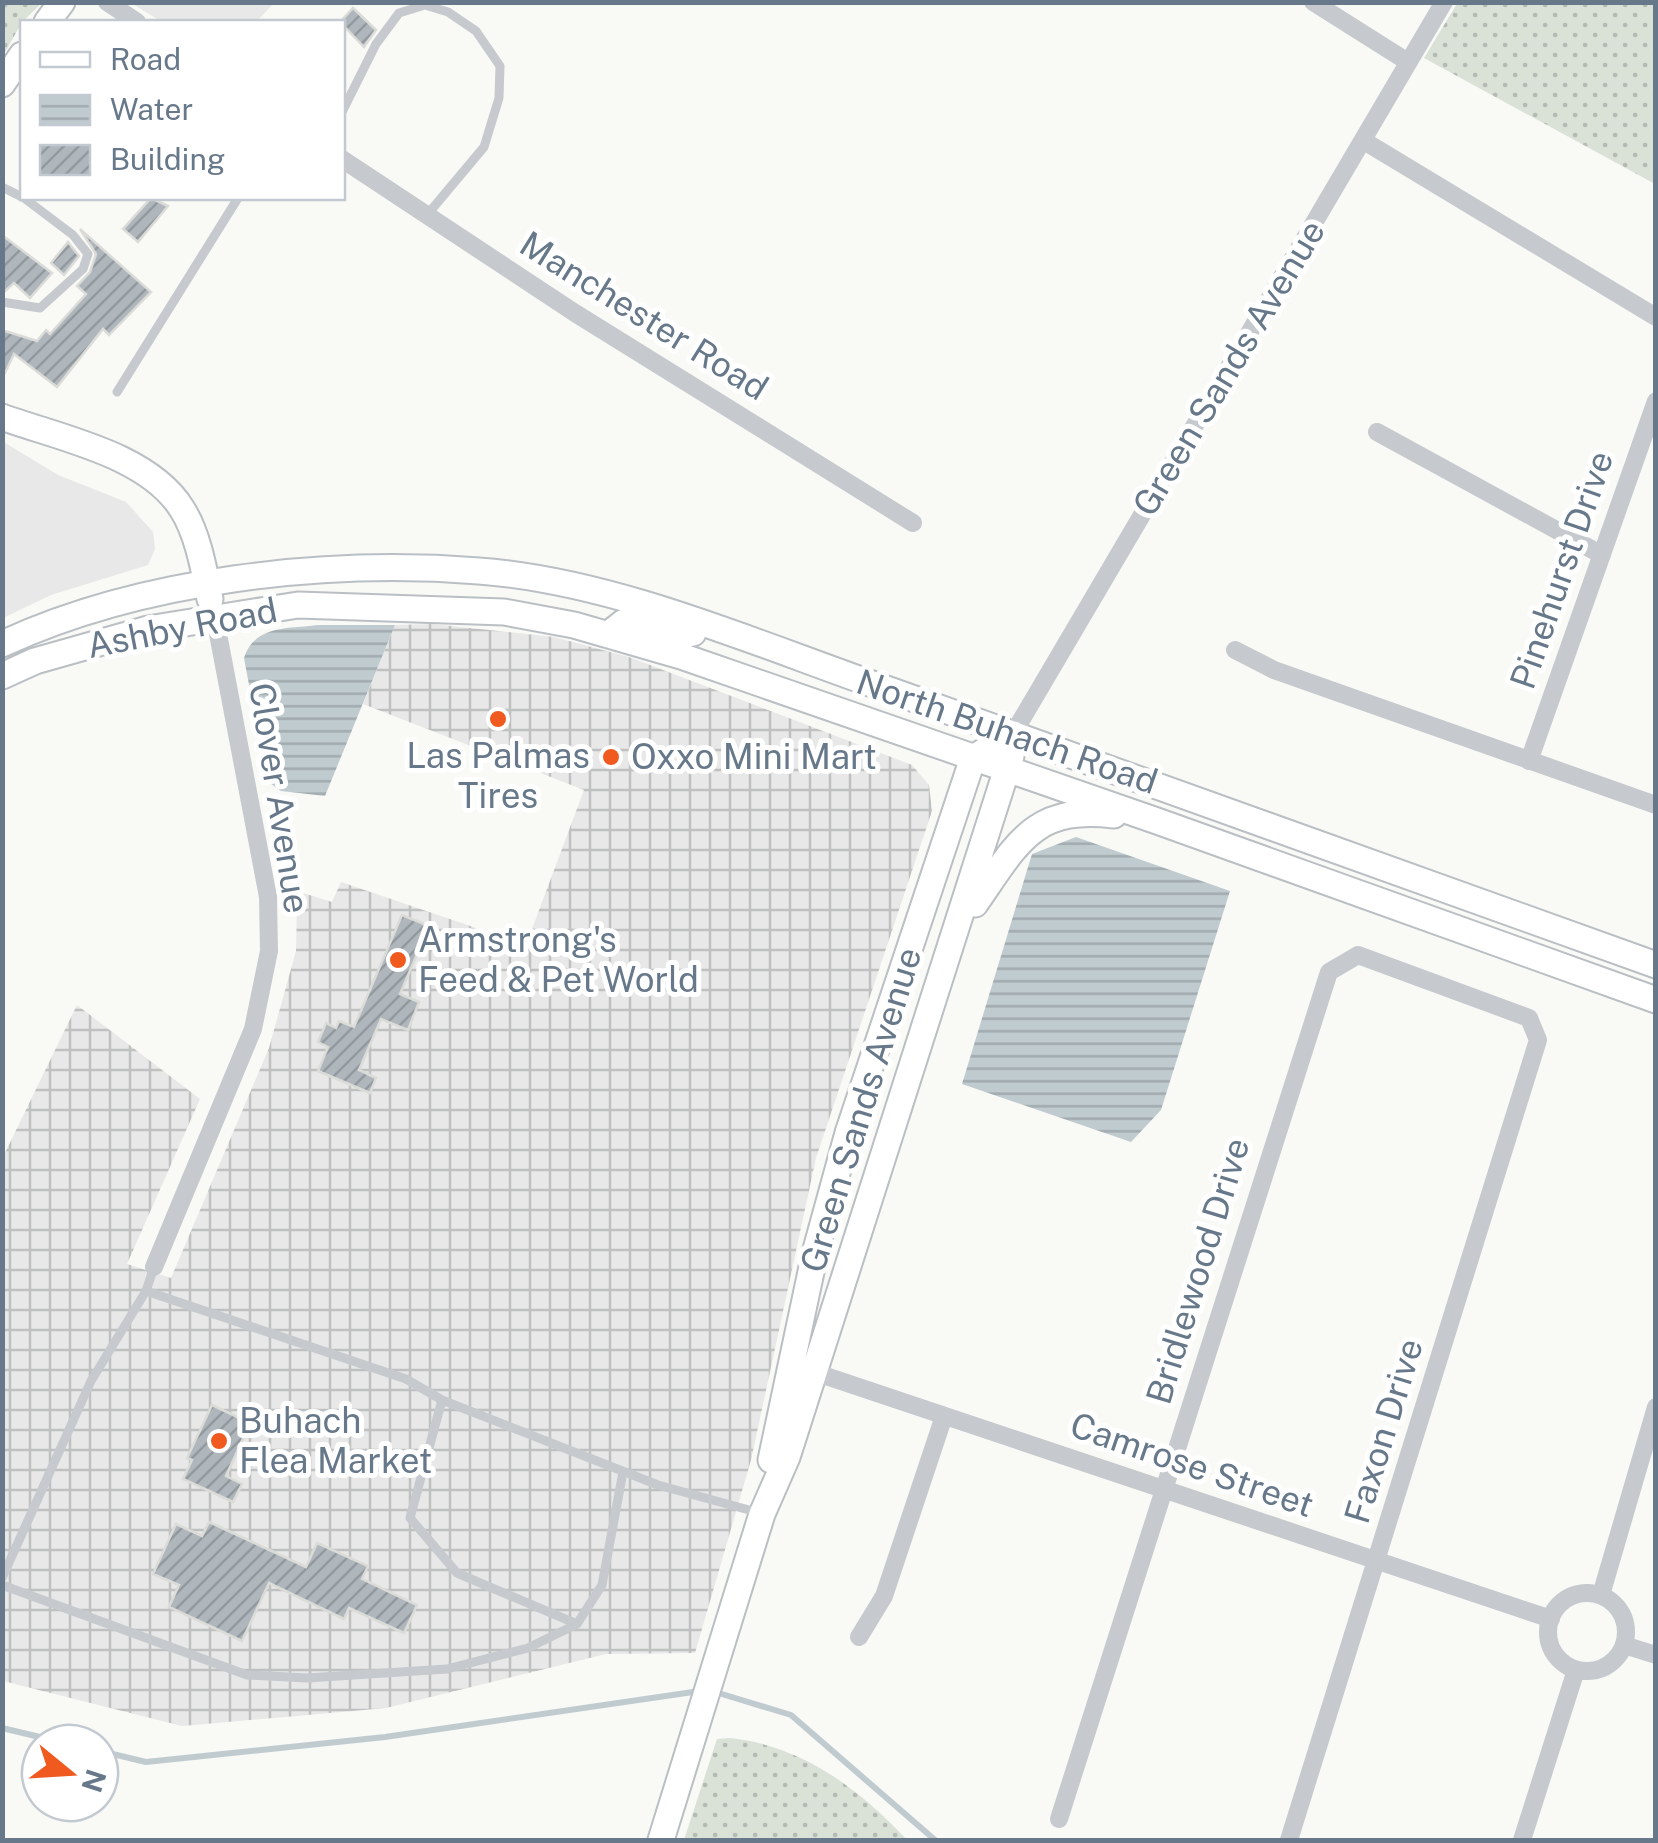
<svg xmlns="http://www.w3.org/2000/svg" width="1658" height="1843" font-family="'Public Sans',sans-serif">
<defs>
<pattern id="industrial-grid" width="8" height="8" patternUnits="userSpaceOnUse" patternTransform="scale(2.5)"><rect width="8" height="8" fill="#e7e8e7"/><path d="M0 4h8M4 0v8" fill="none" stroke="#bfc1c1"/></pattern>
<pattern id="grass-dots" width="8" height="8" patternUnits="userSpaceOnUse" patternTransform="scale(2.5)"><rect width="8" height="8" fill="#dae1d7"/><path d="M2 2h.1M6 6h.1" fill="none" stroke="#b5bbb4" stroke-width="1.8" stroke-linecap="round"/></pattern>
<pattern id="water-rules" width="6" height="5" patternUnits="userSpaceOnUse" patternTransform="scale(2.5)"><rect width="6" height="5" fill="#c0cbd0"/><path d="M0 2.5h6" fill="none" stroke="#a0aaaf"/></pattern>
<pattern id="building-hatch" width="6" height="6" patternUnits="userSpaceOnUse" patternTransform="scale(2.5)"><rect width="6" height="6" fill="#afb7bd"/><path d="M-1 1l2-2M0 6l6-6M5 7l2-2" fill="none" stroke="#929a9f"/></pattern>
</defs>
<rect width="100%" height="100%" fill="#f9f9f6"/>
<path fill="#e7e8e7" d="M131,3H274L256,22H162Z
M2,441L58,475L126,502L153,532L155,549L148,565L51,595L3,618Z"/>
<path fill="url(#industrial-grid)" d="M433,624L554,637L629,657L912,765L929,785L932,811L816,1158L751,1460L695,1653L606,1654L386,1708L182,1726L3,1681L2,1159L77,1005L200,1099L127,1264L171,1278L269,1048L296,951L297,903L290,889L332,902L341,882L526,945L584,790L363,704L395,625Z"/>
<path fill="url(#grass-dots)" d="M1458,2L1655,3V184L1424,58Z
M6,3H42L22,22L3,56V7Z
M730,1738C803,1746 858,1788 907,1840H684L717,1739Z"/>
<path fill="url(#water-rules)" d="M318,625H395L325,796L281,791L267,781L244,658C255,625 287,629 318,625Z
M1076,837L1230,891L1161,1110L1131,1142L962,1084L1032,854Z"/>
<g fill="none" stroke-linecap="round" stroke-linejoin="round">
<path stroke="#c0cbd0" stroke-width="6" d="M712,1691L791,1715L935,1840
M2,1728L65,1743
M100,1751L146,1762L385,1737L700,1691"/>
</g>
<path fill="url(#building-hatch)" stroke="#dbdbd8" stroke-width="2.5" d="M353,8L376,30L364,47L340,22Z
M151,198L168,206L138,242L123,229Z
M80,229L151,292L109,335L103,329L57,387L14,354L2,379V330L37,341L46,330L50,334L86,294L77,286L90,272L96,254Z
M2,235L52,273L30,298L14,283L2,294Z
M68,242L79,256L64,275L51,263Z
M402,915L429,926L400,994L419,1002L408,1030L381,1019L359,1070L376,1078L370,1093L318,1071L328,1047L318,1042L326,1023L336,1028L339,1021L354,1027Z
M212,1405L250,1423L226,1476L242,1484L233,1502L183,1479L192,1460L187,1458Z
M209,1522L306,1567L317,1543L368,1566L362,1579L417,1605L404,1633L349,1608L344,1619L269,1583L242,1641L169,1607L179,1585L153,1574L176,1524L202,1536Z"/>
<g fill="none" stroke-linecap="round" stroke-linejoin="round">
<defs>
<path id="secondary" d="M47,22L62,2
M2,84L22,55
M2,417C59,438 148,454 182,509C198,534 204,570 210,599
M610,633L624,622L683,635L693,633
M2,644C142,579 327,559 479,571C617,581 764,647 895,692C1149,781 1402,874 1656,965
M2,676L35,661L148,629L298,605L504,612L574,625L681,656L1157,821L1656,1000
M975,904C1017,844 1033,805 1114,815
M771,1460L815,1253L848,1133L973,758L1013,734
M661,1840L762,1514L787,1457L1011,756"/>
</defs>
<use href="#secondary" stroke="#babfc4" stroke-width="29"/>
<path stroke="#c6cace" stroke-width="9" d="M342,112L376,44L399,13L425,5L448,12L476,31L500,66L499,98L484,147L427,215
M2,187L22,197
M2,302L40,308L83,269L88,254L73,235L24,198
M117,392L238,198
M154,1267L146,1291L406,1379L442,1400
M623,1472L602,1585L577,1624L457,1573L410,1518L442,1400L658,1485L760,1513
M2,1578L91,1381L146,1291
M2,1585L247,1675L307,1678L447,1669L528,1648L577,1624"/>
<path stroke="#c6cace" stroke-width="18" d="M107,2L137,22
M1313,2L1408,62
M1364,141L1656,317
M342,159L575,313L913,523
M1377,432L1602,555
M1235,650L1274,670L1656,805
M1013,734L1444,2
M1529,761L1656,401
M154,1267L253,1029L269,951L268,897L215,618
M814,1372L1551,1619
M1548 1632a39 39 0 1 1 78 0a39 39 0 1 1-78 0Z
M1601,1595L1656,1407
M859,1637L884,1596L944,1416
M1624,1645L1656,1655
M1059,1819L1329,972L1358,955L1529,1018L1538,1040L1289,1840
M1522,1840L1576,1670"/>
<use href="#secondary" stroke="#fff" stroke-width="25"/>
</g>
<g fill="#f05a1f" stroke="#fff" stroke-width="4">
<circle cx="498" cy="719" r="10"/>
<circle cx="611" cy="757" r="10"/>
<circle cx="398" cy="960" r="10"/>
<circle cx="219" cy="1441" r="10"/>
</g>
<g text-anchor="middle" stroke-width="10" stroke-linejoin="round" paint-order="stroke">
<g font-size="35" fill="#667889" stroke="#fff">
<text transform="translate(644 316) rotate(32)" y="12">Manchester Road</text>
<text transform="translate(1229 368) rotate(-59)" y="12">Green Sands Avenue</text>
<text transform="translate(1562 570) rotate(-71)" y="12">Pinehurst Drive</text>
<text transform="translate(182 628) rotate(-11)" y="12">Ashby Road</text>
<text transform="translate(1007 732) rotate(19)" y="12">North Buhach Road</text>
<text transform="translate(279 798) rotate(81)" y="12">Clover Avenue</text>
<text transform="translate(861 1110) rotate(-73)" y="12">Green Sands Avenue</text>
<text transform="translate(1198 1271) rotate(-73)" y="12">Bridlewood Drive</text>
<text transform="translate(1384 1431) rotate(-73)" y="12">Faxon Drive</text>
<text transform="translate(1192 1465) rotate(19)" y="12">Camrose Street</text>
</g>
<g font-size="35" fill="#667889" stroke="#fff" text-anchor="start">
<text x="498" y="768" text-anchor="middle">Las Palmas<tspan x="498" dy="40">Tires</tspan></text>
<text x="631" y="769">Oxxo Mini Mart</text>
<text x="418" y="952">Armstrong's<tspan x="418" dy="40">Feed &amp; Pet World</tspan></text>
<text x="239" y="1433">Buhach<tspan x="239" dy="40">Flea Market</tspan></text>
</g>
</g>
<rect width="1658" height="1843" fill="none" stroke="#667889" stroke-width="10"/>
<rect x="20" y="20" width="325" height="180" fill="#ffffff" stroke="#c2c9d0" stroke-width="2.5"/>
<rect x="40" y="52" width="50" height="15" fill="#ffffff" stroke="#c2c9d0" stroke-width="2.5"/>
<text x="110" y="70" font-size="30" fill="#667889">Road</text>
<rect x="40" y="95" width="50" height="30" fill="url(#water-rules)" stroke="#c2c9d0" stroke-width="2.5"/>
<text x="110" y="120" font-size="30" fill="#667889">Water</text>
<rect x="40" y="145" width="50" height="30" fill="url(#building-hatch)" stroke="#c2c9d0" stroke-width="2.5"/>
<text x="110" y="170" font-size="30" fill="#667889">Building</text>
<g transform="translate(70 1773) rotate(108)"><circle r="48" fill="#ffffff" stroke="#c2c9d0" stroke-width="2.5"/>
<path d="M0-8L18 38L0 25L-18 38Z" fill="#f05a1f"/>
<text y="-15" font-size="28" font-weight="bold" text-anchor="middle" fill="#667889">N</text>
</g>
</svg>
